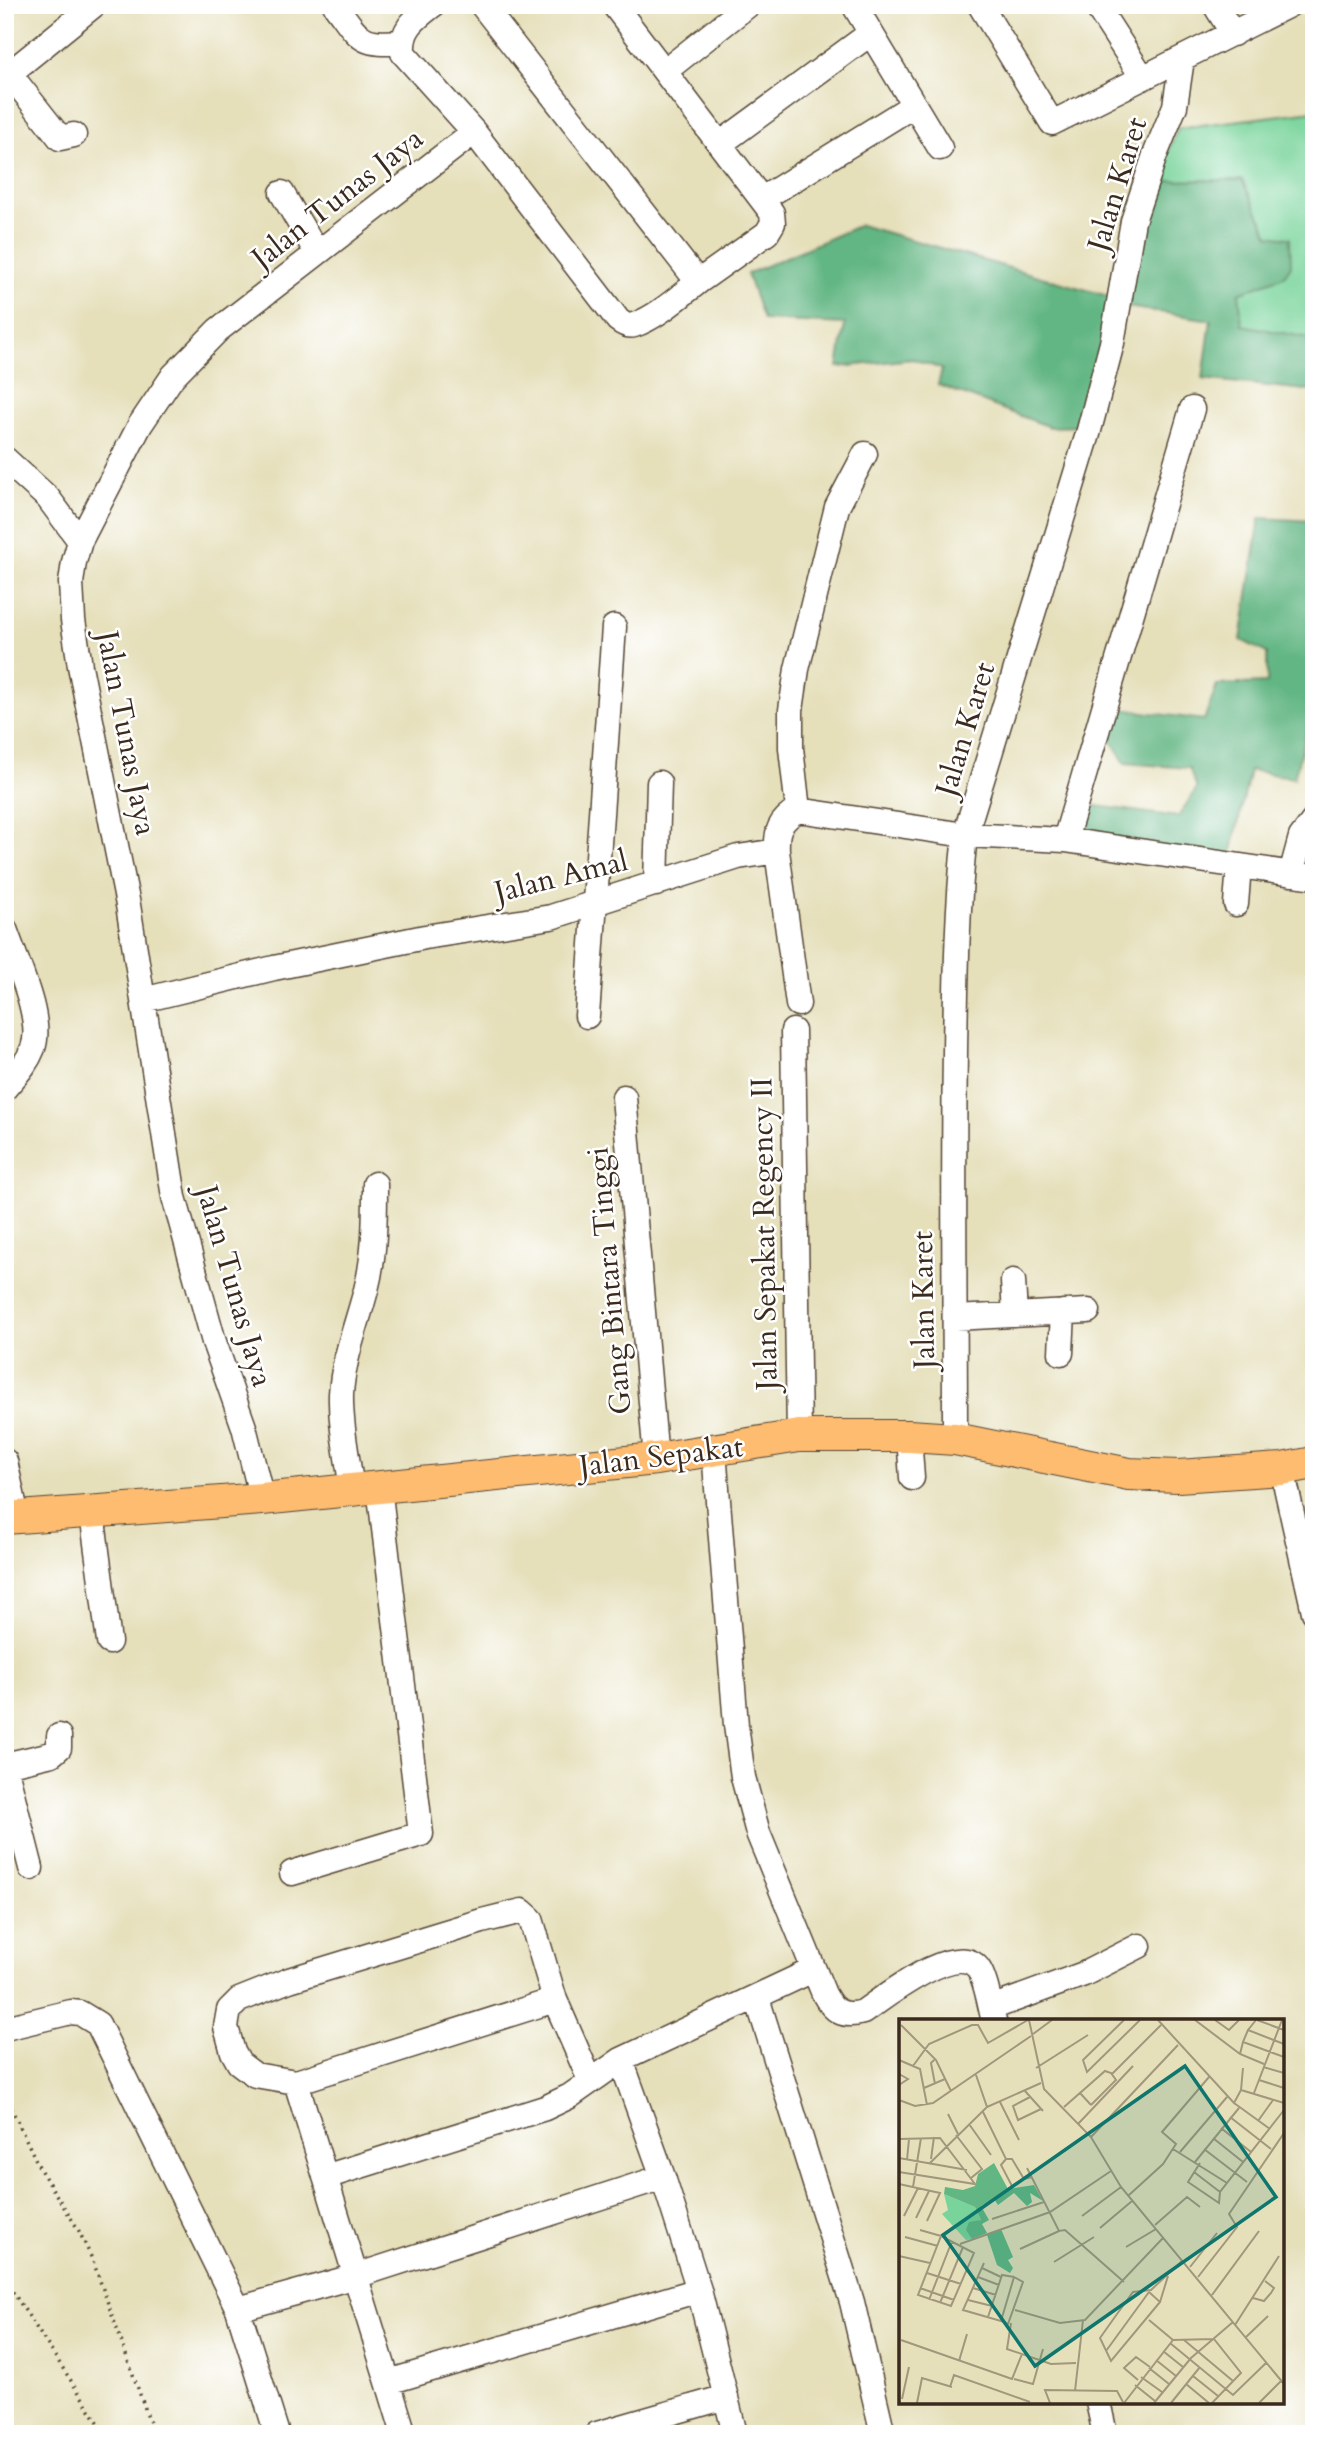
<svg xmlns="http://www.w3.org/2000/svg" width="1319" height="2439" font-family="Cardo,serif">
<rect width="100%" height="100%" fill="#fff"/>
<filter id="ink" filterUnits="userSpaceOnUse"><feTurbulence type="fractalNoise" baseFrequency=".0143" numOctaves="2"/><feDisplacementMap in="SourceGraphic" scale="14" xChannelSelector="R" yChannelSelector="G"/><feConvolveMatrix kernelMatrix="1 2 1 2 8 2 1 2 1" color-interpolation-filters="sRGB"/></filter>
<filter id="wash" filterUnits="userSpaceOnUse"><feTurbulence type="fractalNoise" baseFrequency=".00686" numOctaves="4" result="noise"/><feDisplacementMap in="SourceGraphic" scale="28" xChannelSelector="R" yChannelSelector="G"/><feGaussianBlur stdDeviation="1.57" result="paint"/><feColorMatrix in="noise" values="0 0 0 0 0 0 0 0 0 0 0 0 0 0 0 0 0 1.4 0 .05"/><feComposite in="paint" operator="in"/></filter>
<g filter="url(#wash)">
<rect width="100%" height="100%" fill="#e5dfba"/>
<path fill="#79d49b" stroke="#5a7f5c" stroke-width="2" d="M1314,111V339L1242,326L1238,294L1242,292L1269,235L1242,180L1156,181L1178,128Z"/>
<path fill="#62b683" stroke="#4e7050" stroke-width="2" d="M1242,180L1269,235L1290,238L1291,266L1284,276L1239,293L1242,325L1314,339V391L1203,379L1211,320L1127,307L1131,262L1156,181Z
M860,225L1115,298L1085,426L1050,427L938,385L942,369L913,359L838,367L845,324L763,320L747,274Z
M1260,518L1314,521V704L1294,778L1250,770L1231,855L1078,838L1090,805L1178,817L1197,788L1189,768L1125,763L1107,733L1114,708L1204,720L1217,685L1267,683V653L1241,640Z"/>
</g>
<g filter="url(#ink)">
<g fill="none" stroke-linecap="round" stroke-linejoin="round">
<defs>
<path id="minor" d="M335,5C360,38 359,46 402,42
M433,5C415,19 401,28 403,53L474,132L618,320C623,324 628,327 634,325C656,318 680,296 698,282L482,5
M614,5L772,213L773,223L767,233L698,282
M854,5L940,148
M980,5L1052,123L1289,5
M1096,5L1143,78
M1215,5L1233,34
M5,68L60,138L74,135
M665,71L748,5
M5,77L94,5
M720,144L871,33
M282,193L317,253
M762,199L914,105
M5,459L48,498L80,541
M798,810L791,748V710L797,669L837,507L865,454
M1065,840L1192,409
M777,851L798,1004
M1291,874L1301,837L1314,820
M656,884L659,783
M1236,904L1239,866
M5,929C15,959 44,1019 33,1048C27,1064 16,1075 5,1088
M143,1000L274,968L425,937L551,917L738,857L777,851C776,831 779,821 798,810L965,835L1065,840L1314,877
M587,1016L614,627
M793,1031L799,1436
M624,1097L656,1459
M1013,1281L1015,1315
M955,1318L1088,1311
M1061,1353L1063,1312
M909,1436L912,1478
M955,1439C955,1310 953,1181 955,1052C956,980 957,907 965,835L1088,434L1112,343L1133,221L1155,155L1175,106L1182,59
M714,1451L736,1725L743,1777L758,1833L824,1994C833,2011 843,2018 863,2012C884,1998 956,1940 978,1968C986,1979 990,2007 994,2021
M5,1461L17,1517
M1282,1469L1314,1612
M352,1490C348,1459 340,1426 341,1394C343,1359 357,1325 366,1290C375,1256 375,1219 375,1184
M262,1499L244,1427L214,1342L174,1197L128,905L80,666L73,620L71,583L74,562L80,541L140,425L173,376L218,330L474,132
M92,1513L109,1642
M5,1765L52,1754L59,1748V1736
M5,1766L31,1868
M292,1873L421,1834L379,1487
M757,1998L852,2302L883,2434
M555,2000L296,2082L255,2075L239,2063L233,2052L226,2027L229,2010L239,2000L289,1980L482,1921L522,1911L531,1919L555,2000L590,2080
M991,2008L1084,1974L1139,1946
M5,2028L71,2012L80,2013L98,2024L238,2309L277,2434
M621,2060L663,2177L699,2290L735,2434
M296,2082L404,2434
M325,2177L545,2108L570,2096L621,2060L813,1970
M238,2309L356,2276L663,2177
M388,2382L699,2290
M1098,2402L1105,2434
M597,2434L726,2397"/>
<path id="major" d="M5,1518L262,1499L656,1459L799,1436H909L955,1439L1129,1474L1178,1476L1282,1469L1314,1463"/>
</defs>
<use href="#minor" stroke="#544535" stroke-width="27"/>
<use href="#major" stroke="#544535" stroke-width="34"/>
<path stroke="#544535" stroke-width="3.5" stroke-dasharray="2 5" stroke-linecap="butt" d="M5,2095L41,2171L78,2229L93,2261L154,2434
M5,2280L106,2434"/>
<use href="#minor" stroke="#fff" stroke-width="24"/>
<use href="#major" stroke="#fdbc6f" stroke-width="32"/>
</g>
</g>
<g text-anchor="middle" stroke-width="5" stroke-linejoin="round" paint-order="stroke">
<g font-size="30" fill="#3b2a1e" stroke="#fff">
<text transform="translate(1117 184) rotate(-73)" y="10">Jalan Karet</text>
<text transform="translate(337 198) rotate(-38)" y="10">Jalan Tunas Jaya</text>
<text transform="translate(965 729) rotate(-73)" y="10">Jalan Karet</text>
<text transform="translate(127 733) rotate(79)" y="10">Jalan Tunas Jaya</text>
<text transform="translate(561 876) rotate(-14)" y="10">Jalan Amal</text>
<text transform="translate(764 1234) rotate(-91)" y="10">Jalan Sepakat Regency II</text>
<text transform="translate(609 1281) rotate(-95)" y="10">Gang Bintara Tinggi</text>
<text transform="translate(235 1286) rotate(74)" y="10">Jalan Tunas Jaya</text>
<text transform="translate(923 1300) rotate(-91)" y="10">Jalan Karet</text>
<text transform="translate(661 1456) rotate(-7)" y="10">Jalan Sepakat</text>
</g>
</g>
<g transform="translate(899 2019)">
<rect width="385" height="385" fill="#e5dfba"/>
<path d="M45,175L76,188L82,201L71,205L73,220L67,221L43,195L49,191Z" fill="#79d49b"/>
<path d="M95,144L109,170L135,166L144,182L131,174L133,183L128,187L115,174L99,186L95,180L82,187L90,201L83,205L88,214L73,220L67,211L70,203L82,201L76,188L45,175L46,168L64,171L76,167L79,155ZM102,210L114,238L109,241L114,249L111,254L98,246L88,216Z" fill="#62b683"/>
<path fill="none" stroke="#a1977c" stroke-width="2" d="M130,1L145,70L192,118L222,168L385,365M225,1L184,41L188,53L241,1M259,1L335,84L342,71L385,84M296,1L341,35M316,1L330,11L340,1M357,1L349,11L385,25M358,1L385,11M2,6L37,41L52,72M349,11L344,23L385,38M134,15L153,1M344,23L341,35L365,45M0,41L21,50L28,86M14,47L30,25L73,6H79L89,24L129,1M364,48L385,54M137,49L189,16M0,55L9,60L0,66M213,55L262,6M360,61L385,69M36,65L32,44L36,40M25,69L46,60M342,71L344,49M126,72L144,92M181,74L206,52L212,54L217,61L192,86M355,74L383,1M131,78L114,87L119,101L142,90M0,81L16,87L34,84L132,17M101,83L120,121M335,84L371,110M88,88L142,64M165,88L181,74L192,86M84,93L107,140L102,146L113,167M49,95L59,115M331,98L372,130M359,102L374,81M70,105L92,136M179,105L234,47M322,109L352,133M57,116L83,150L72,159M192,118L279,26M314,119L344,143M0,120L41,119L76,165L0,153M274,130L328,164M305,130L348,163M281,133L328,78M0,139L68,151M32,140L35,118M107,140H113L125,160L133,158M8,141L10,120M296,143L340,89M301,144L289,163L320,184L321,173L385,91M30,145L88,88L77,56M128,149L160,212L166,211L225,263M295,153L321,173M0,165L41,174L28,202M14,168L22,119M230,176L264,145L277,125L263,113L310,58M5,197L19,169M183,197L222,168M17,199L30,172M93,200L145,183M256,206L288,178L301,188M201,209L233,182M21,211L42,217L75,234L52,287L19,276L42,217M6,218L39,227M61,225L151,193L212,152M227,228L257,210M121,230L160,212M0,237L31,244M155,243L195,218M85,244L64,291L102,302M291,248L318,214M83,249L102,258M28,254L62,265M79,258L100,266M115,258L124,263L109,305L102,302ZM299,258L338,208L330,195L385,114M21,269L55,281M74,269L97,276M250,273L261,283L212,342L201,319L218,295L234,273L252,271L283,242M313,276L360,212M354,279L365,282L372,274L375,269L366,262M30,281L53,222M69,281L93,287M261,283L269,257M41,284L64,228M116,291L161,304L186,301L264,219M89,298L103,256L115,258M250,301L274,321M112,304L108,330L152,345L177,344M336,306L380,237M346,319L369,297M2,321L113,360L123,335M285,321L334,362M271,324L334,376L367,344M207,332L250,273M264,332L284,348M257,341L277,357M60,342L68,315M250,349L270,365M294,357L319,377M242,358L263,373M115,360L134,365L144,330M239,361L225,349L237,338L251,348M287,365L310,384M236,366L256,382M51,368L55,356L131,383M176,372L184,301M3,380L10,348M18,384L23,359L53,368M151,384L146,371L218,372L224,383M225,384L274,321L315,320M255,384L292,339L334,303M272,384L301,348M313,384L342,354L315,320M360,384L382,362"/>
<path fill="#0f766e" fill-opacity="0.15" stroke="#0f766e" stroke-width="3.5" d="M286,47L377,178L136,347L44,216Z"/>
<rect width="385" height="385" fill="none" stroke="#3b2a1e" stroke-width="3.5"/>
</g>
<rect width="1319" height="2439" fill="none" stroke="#fff" stroke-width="28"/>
</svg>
